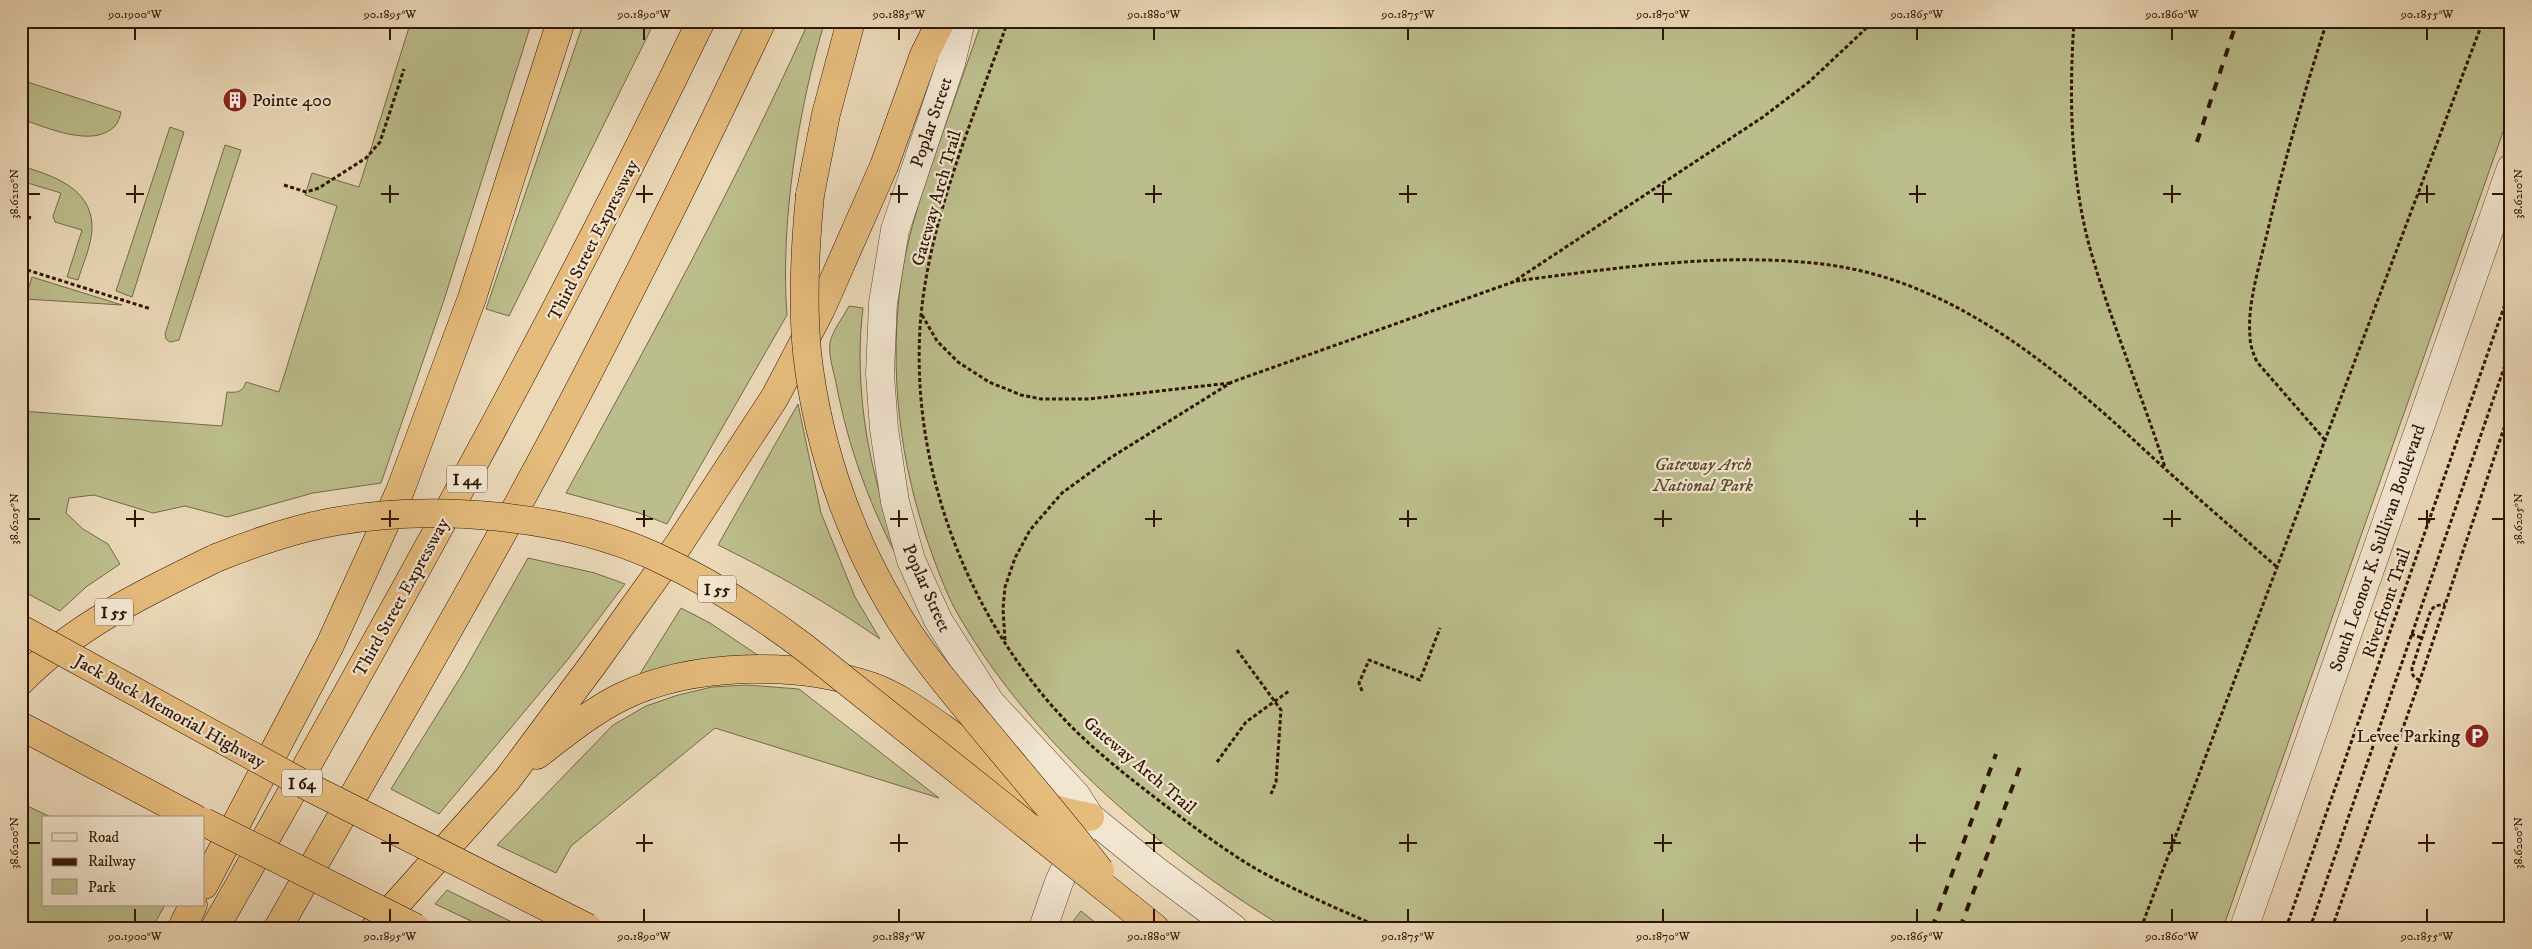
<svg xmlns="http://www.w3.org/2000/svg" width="2532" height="949" font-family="'IM FELL DW Pica',serif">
<rect width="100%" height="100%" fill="#ebd9b8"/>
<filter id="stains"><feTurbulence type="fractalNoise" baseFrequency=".004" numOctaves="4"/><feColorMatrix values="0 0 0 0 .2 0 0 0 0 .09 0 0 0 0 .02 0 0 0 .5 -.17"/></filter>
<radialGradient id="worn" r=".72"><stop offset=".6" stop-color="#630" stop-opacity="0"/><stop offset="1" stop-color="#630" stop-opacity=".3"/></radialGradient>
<path fill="#bbbe8c" stroke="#766a47" d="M411,21H532L444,300L381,483L313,493L227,517L185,506L153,513L94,495L69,498L66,513L83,529L108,544L120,564L86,587L60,611L21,590V411L222,426L227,392C237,393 243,392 246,382L279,392L337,206L305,195L312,173L359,187Z
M584,21H655L509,316L486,309Z
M809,21H825C798,107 780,226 787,315L667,524L639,513L566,493C651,338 736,183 809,21Z
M982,21H2511V109L2223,928H1285C1160,852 1035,746 960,618C948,598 940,576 932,554C899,464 888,369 902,273C909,230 923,190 937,149C952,106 967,64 982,21Z
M21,80L121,112C120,117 118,123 115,126C93,149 46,127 21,119Z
M170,127L184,132L132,297L116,291Z
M225,145L241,150L179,340L170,342L166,339L165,334Z
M21,166C52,175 92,188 92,227C92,245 83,263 78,280L67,277L82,230L55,222L53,216L61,193L21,181Z
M32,277L122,305L25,299Z
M849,306L863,308C855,372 864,443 883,504C892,532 903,559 913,587C876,520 852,463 837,388C835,375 828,356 830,343C832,331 844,316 849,306Z
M798,404L821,513L855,597L880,639C828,603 775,573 718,545Z
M528,558L595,573L625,584L569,658L439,814L391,789L463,673Z
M681,608L710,623L759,656L682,663L638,677Z
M747,685L799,689L939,798L715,728L571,846L556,873L497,845L613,725L646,706L678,695L712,687Z
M21,803L53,818H44V905H165L152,928H21Z
M447,890L524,928H486L435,904Z
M1081,911L1102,928H1068Z"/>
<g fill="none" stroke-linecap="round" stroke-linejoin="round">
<defs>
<path id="minor" d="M1043,928L1059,882L1090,817L1159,873L1233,928"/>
<path id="tertiary" d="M961,21L951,63L895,230L883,303L880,374L884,429L895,502L911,560L938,620L990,702L1076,795L1090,817
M2244,928L2511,168"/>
<path id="motorway" d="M810,195L826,114L851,21
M21,681C74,626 148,591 216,558
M21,726L194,818
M537,755C563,735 591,712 621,697C693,662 799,661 873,687C897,696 920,712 941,727C975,750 1004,783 1040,803C1055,811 1074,814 1090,817
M204,885L330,645L400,491L472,298L561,21
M1129,907L1155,928
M182,928L193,905
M215,928C385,629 552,330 701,21
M278,928C382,744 491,561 588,373C648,257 706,140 762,21
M375,928L507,780L594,663L679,544L775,397L821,309L884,166L924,55L941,21"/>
</defs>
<use href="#minor" stroke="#5f4630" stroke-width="29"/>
<use href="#tertiary" stroke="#5f4630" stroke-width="29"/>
<use href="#motorway" stroke="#301502" stroke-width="29"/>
<path stroke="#301502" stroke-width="3" stroke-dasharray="4 2.5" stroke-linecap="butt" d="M1008,21C974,116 931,214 921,315C908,459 964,611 1062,717C1094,751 1132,780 1170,809C1198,830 1227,852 1258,870C1298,892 1340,910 1382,928
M2074,21C2069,97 2070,178 2091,252C2112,325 2142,395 2165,467
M284,185L306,192L319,188L366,158L380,142L404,69
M21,215L31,218
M21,268L151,309
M1516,281C1616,268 1721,252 1822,264C1959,280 2066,377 2163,467C2201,501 2239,534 2277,567
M922,315L937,341L958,362L989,382L1021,395L1041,399H1089L1230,383
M2325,440L2257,362C2253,353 2250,345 2250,336C2247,306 2259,267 2266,238C2283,165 2304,93 2327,21
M2411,634L2422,638
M1005,640L1003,609L1005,587L1015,558L1030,530L1062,493L1110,458L1232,382L1513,282L1763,117L1809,82L1874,21
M1237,650L1281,710L1276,782L1271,794
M2420,680C2413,678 2412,675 2412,668L2431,610L2435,606L2445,604
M1362,691L1359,683L1369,660L1420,680L1440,628
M1217,762L1246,722L1289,691
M2141,928L2483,21
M2286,928L2511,287
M2310,928L2511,348
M2332,928L2420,680L2511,407"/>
<use href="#minor" stroke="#f2e6d1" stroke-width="28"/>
<use href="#tertiary" stroke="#f2e6d1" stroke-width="28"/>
<use href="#motorway" stroke="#e6bc7c" stroke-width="28"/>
<path stroke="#301502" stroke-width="4" stroke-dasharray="9 9" stroke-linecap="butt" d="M2197,142L2237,21
M1932,928L1996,754
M1960,928L2021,764"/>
<defs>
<path id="motorway-bridge" d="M810,195C805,247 802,300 807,352C818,452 854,551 910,635C930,665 955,694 978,722C1019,772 1061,820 1100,871
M216,558C256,542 296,528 338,521C436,504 563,515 654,556C708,581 758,612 805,648L1129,907
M21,629L309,787L588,928
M204,822L416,928"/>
</defs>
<use href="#motorway-bridge" stroke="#301502" stroke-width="29" stroke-linecap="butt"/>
<use href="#motorway-bridge" stroke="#e6bc7c" stroke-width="28"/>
</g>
<path fill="none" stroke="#301502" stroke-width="2" d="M135,28V40M390,28V40M644,28V40M899,28V40M1154,28V40M1408,28V40M1663,28V40M1917,28V40M2172,28V40M2427,28V40M135,185V203M390,185V203M644,185V203M899,185V203M1154,185V203M1408,185V203M1663,185V203M1917,185V203M2172,185V203M2427,185V203M28,194H40M126,194H144M381,194H399M636,194H653M890,194H908M1145,194H1162M1399,194H1417M1654,194H1672M1909,194H1926M2163,194H2181M2418,194H2435M2492,194H2504M135,510V527M390,510V527M644,510V527M899,510V527M1154,510V527M1408,510V527M1663,510V527M1917,510V527M2172,510V527M2427,510V527M28,519H40M126,519H144M381,519H399M636,519H653M890,519H908M1145,519H1162M1399,519H1417M1654,519H1672M1909,519H1926M2163,519H2181M2418,519H2435M2492,519H2504M390,834V852M644,834V852M899,834V852M1154,834V852M1408,834V852M1663,834V852M1917,834V852M2172,834V852M2427,834V852M28,843H40M381,843H399M636,843H653M890,843H908M1145,843H1162M1399,843H1417M1654,843H1672M1909,843H1926M2163,843H2181M2418,843H2435M2492,843H2504M135,909V922M390,909V922M644,909V922M899,909V922M1154,909V922M1408,909V922M1663,909V922M1917,909V922M2172,909V922M2427,909V922"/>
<defs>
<symbol id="building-disc" viewBox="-11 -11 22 22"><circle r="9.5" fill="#8f2418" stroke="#f2e6d1"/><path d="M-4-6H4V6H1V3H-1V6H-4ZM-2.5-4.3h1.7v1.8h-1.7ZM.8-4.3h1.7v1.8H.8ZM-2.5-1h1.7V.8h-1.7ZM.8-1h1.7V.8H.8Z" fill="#fff"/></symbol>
<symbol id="parking-disc" viewBox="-11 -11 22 22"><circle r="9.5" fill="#8f2418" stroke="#f2e6d1"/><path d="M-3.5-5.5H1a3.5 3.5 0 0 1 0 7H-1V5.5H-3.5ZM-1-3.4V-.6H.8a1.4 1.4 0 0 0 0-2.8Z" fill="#fff"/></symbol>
</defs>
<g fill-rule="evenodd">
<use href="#building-disc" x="221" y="86" width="28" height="28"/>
<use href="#parking-disc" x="2463" y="722" width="28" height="28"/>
</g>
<g text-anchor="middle" stroke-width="4.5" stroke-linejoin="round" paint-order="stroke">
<g fill="#f2e6d1" stroke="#6a5440" stroke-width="1">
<rect x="447" y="465.5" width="40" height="27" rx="4"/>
<rect x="698" y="575.5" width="38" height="27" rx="4"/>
<rect x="95" y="598.5" width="38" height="27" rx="4"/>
<rect x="282" y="769.5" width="40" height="27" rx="4"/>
</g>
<g font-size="16" font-weight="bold" fill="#301502">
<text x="467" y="485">I 44</text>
<text x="717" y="595">I 55</text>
<text x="114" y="618">I 55</text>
<text x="302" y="789">I 64</text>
</g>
<g font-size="18" fill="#301502" stroke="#f2e6d1" text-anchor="start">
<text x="252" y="106">Pointe 400</text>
<text x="2460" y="742" text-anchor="end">Levee Parking</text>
</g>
<g font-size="18" fill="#301502" stroke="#f2e6d1">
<text transform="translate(931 122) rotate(-71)" y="6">Poplar Street</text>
<text transform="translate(936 198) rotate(-74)" y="6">Gateway Arch Trail</text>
<text transform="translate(593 240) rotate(-63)" y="6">Third Street Expressway</text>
<text transform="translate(2377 548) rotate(-71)" y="6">South Leonor K. Sullivan Boulevard</text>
<text transform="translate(927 588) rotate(66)" y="6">Poplar Street</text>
<text transform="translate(401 597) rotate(-61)" y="6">Third Street Expressway</text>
<text transform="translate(2386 603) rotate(-71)" y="6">Riverfront Trail</text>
<text transform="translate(170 711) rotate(29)" y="6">Jack Buck Memorial Highway</text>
<text transform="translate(1140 765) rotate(40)" y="6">Gateway Arch Trail</text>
</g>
<g font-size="18" font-style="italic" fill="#5a482b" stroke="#f2e6d1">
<text x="1703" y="470">Gateway Arch<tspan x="1703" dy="21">National Park</tspan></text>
</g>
</g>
<rect width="2532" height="949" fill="none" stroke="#ebd9b8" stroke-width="55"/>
<rect x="42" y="816" width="162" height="90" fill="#f2e6d1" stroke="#a4927e"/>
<rect x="52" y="833" width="25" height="8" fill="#f2e6d1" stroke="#a4927e"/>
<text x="88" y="842" font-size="15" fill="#301502">Road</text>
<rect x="52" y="858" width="25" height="8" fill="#301502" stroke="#a4927e"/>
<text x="88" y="866" font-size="15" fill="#301502">Railway</text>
<rect x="52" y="879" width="25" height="15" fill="#bbbe8c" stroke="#a4927e"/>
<text x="88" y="892" font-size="15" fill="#301502">Park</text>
<rect x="28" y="28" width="2476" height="894" fill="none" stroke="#301502" stroke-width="2"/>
<g font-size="12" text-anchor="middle" fill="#301502">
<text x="135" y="18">90.1900°W</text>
<text x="390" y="18">90.1895°W</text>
<text x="644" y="18">90.1890°W</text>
<text x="899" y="18">90.1885°W</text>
<text x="1154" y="18">90.1880°W</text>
<text x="1408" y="18">90.1875°W</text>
<text x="1663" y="18">90.1870°W</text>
<text x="1917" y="18">90.1865°W</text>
<text x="2172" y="18">90.1860°W</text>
<text x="2427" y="18">90.1855°W</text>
<text transform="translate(14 194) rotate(-90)" y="4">38.6210°N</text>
<text transform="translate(2518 194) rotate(-90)" y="4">38.6210°N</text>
<text transform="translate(14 519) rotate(-90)" y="4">38.6205°N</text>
<text transform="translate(2518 519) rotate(-90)" y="4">38.6205°N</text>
<text transform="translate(14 843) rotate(-90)" y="4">38.6200°N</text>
<text transform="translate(2518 843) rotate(-90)" y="4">38.6200°N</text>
<text x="135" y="940">90.1900°W</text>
<text x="390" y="940">90.1895°W</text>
<text x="644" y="940">90.1890°W</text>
<text x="899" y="940">90.1885°W</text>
<text x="1154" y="940">90.1880°W</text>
<text x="1408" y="940">90.1875°W</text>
<text x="1663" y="940">90.1870°W</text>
<text x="1917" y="940">90.1865°W</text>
<text x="2172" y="940">90.1860°W</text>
<text x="2427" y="940">90.1855°W</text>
</g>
<rect width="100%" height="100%" filter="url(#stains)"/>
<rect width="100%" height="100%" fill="url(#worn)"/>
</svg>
